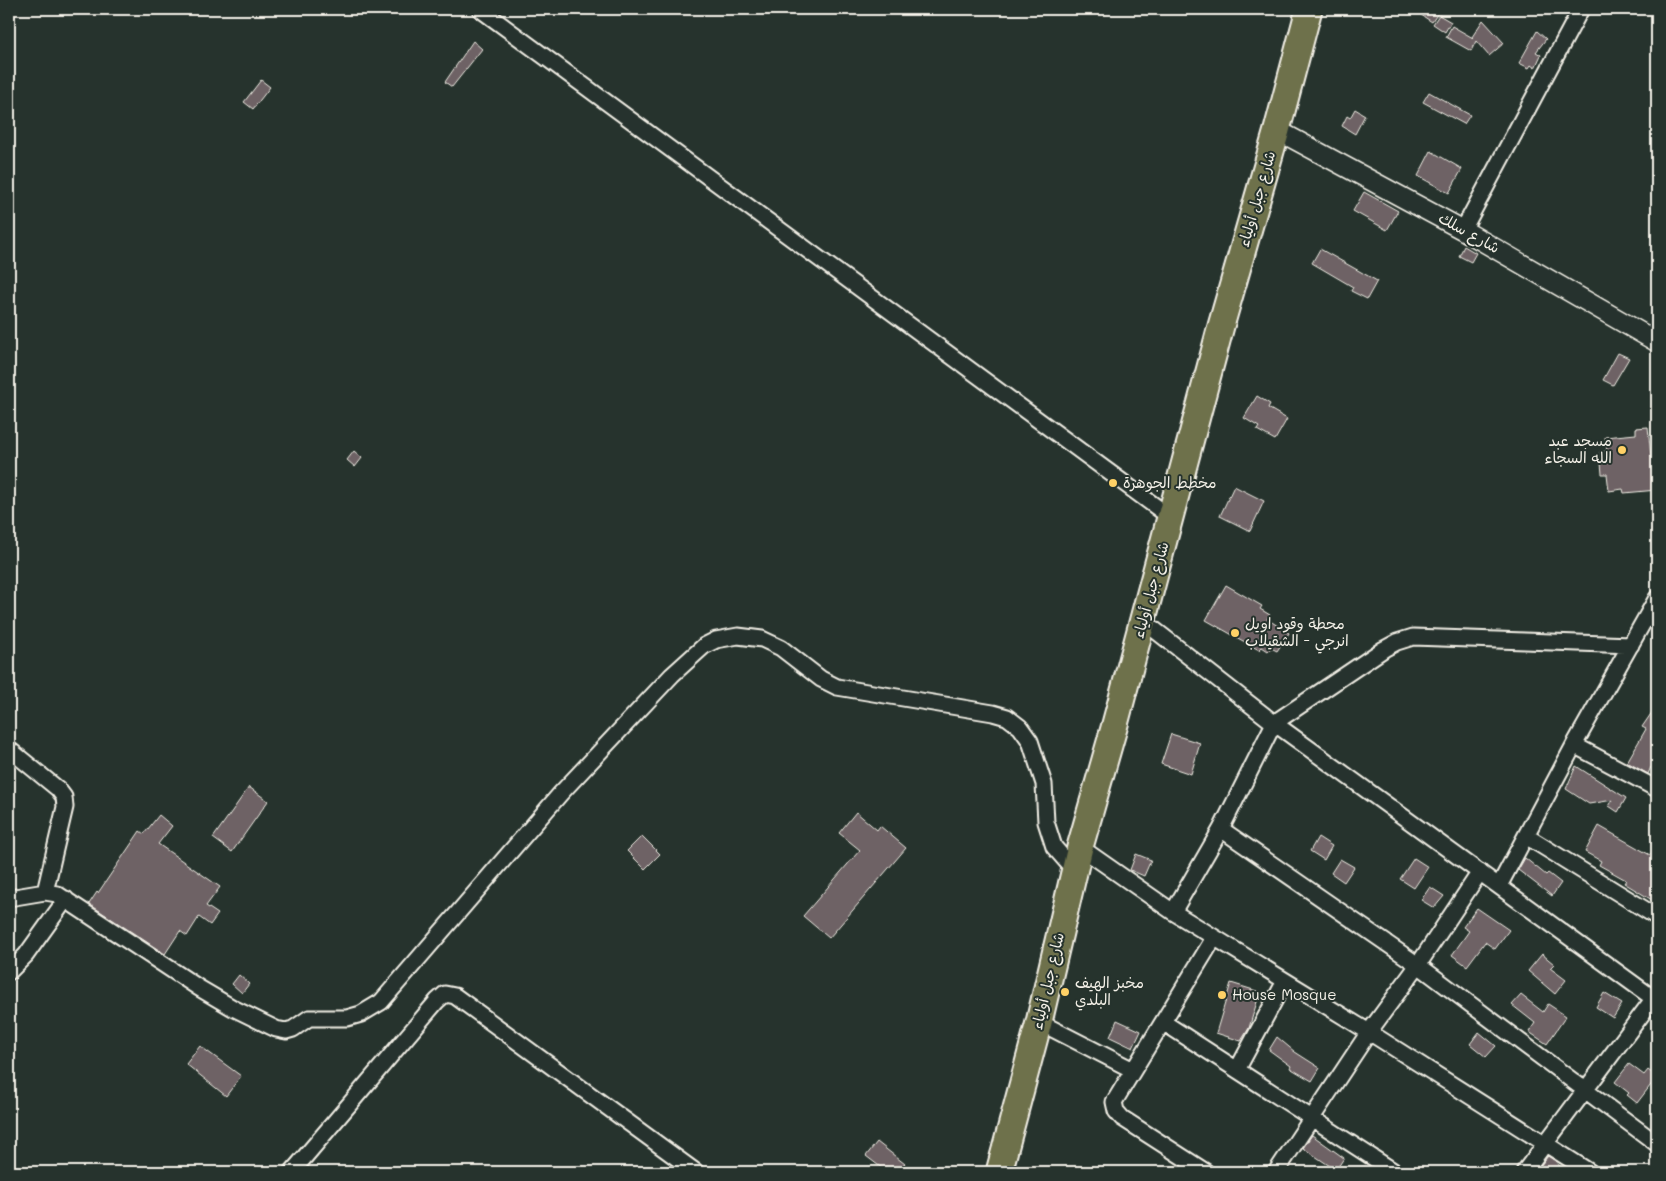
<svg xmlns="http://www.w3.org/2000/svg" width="1666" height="1181" font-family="Mali,'Playpen Sans Arabic',sans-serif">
<rect width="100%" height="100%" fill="#26332d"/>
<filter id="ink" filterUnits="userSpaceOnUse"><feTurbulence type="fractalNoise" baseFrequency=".02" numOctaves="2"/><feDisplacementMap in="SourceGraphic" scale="10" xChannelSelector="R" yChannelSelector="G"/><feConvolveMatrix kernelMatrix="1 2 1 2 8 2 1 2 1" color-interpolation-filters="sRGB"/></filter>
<g filter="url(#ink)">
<path fill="#6e6265" stroke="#f4f1e8" d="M1412,9H1432L1438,13L1432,22Z
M1439,15L1451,22L1445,32L1433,24Z
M1483,20L1504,43L1489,56L1476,41L1471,51L1446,37L1452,26L1473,38L1472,37Z
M1537,31L1546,39L1536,52L1541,55L1535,68L1531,65L1529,68L1519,63Z
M473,41L482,49L452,87L445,82Z
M261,80L270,87L253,109L244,102Z
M1429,92L1470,115L1464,124L1423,102Z
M1355,109L1365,115L1355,134L1342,126L1347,116L1350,118Z
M1431,151L1462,169L1449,193L1418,176Z
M1364,192L1398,211L1387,230L1353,211Z
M1464,246L1476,253L1471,262L1459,256Z
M1320,249L1377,281L1367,299L1351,291L1353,287L1312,263Z
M1618,353L1629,358L1613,385L1603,380Z
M1257,396L1270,404L1268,408L1287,419L1275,440L1257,430L1259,427L1244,418Z
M1648,427L1651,457L1657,456V490L1624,493L1623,489L1609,491L1607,474H1602L1600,452L1607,451L1605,437L1636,434V428Z
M354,451L362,458L355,467L347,460Z
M1234,486L1264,501L1250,531L1220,516Z
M1226,585L1262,606L1260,609L1270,615L1267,619L1289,633L1277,651L1271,648L1268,651L1262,647L1259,650L1206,620Z
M1657,705V771L1651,767L1648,774L1627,762L1646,729L1642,727Z
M1171,734L1200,743L1191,774L1161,764Z
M1576,766L1626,798L1618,812L1609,806L1613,800L1589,804L1566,789Z
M249,787L268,801L232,852L213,838Z
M856,812L877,830L880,826L906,848L829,938L803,916L860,850L839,833Z
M159,815L172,826L158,844L220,887L206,906L218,914L210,925L199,917L187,936L180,931L165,954L89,904L97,892L98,893L140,831L144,834Z
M1599,826L1650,855L1657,844V891L1652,900L1624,883L1626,880L1599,865L1601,861L1585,852Z
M642,836L660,854L645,869L627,851Z
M1318,837L1332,846L1324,860L1310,851Z
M1136,854L1151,860L1144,876L1130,870Z
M1414,858L1428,867L1414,888L1400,879Z
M1525,858L1546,875L1548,873L1561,883L1552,896L1518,870Z
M1340,859L1354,867L1344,882L1331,873Z
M1430,887L1444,896L1434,908L1421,900Z
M1477,908L1509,930L1495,949L1485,942L1467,966L1452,955L1469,931L1463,927Z
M1542,954L1554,964L1550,968L1566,980L1555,994L1528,971Z
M239,975L249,984L242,993L232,984Z
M1231,983L1260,992L1249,1028L1241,1041L1216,1033Z
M1604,993L1622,1004L1613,1018L1596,1007Z
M1521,995L1543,1012L1548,1004L1566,1016L1547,1044L1529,1032L1535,1023L1512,1005Z
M1117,1020L1141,1031L1133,1048L1110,1037Z
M1479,1032L1496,1046L1486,1057L1470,1044Z
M1277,1037L1295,1052L1320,1068L1312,1081L1290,1068L1291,1066L1269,1050Z
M200,1046L241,1076L226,1096L186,1064Z
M1629,1064L1644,1075L1648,1070L1657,1077L1637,1103L1627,1095L1629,1093L1615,1082Z
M1312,1135L1344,1158L1336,1170L1303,1148Z
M877,1142L905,1164L899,1172H887L866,1156Z
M1548,1156L1557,1162L1556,1163L1568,1172H1549L1540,1166Z"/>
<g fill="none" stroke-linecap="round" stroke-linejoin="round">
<defs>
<path id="minor" d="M480,9L1170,517
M1463,230L1581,9
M1142,620L1274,723L1657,1001
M1574,745L1657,789
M9,749L58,789L64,797L65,807L45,892
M1221,829L1418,965L1657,1144
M1526,836L1657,917
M1080,847L1173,912L1369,1032L1590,1172
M1499,886L1574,745L1657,598
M9,898L45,892L57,894L199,988L233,1008L276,1029L286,1031L293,1029L309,1018H347L361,1014L381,1002L561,793L672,675L704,646L716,640L738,636L762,639L781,648L821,679L837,687L993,713L1007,717L1020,727L1030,741L1044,784L1046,822L1054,847L1074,870
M1173,912L1221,829L1274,723L1384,649L1397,642L1413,637L1631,645
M9,972L26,955L66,899
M1039,1022L1133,1070
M1163,1022L1395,1172
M1237,1070L1285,981
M292,1172L437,1001L445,994L455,996L696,1172
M1206,1172L1122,1118L1116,1111L1114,1102L1214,938
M1276,1172L1369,1032L1418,965L1480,872
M1524,1172L1657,994"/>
<path id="tertiary" d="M1277,130L1463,230L1657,342"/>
<path id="trunk" d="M999,1172L1039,1022L1080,847L1114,728L1221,326L1277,130L1309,9"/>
</defs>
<use href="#minor" stroke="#f4f1e8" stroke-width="19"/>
<use href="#tertiary" stroke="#f4f1e8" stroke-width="22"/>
<use href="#trunk" stroke="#f4f1e8" stroke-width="29"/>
<use href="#minor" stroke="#26332d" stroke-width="15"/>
<use href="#tertiary" stroke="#26332d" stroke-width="19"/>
<use href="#trunk" stroke="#6e714b" stroke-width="25"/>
</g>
</g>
<g fill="#ffd166" stroke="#26332d" stroke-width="2">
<circle cx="1622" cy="450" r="5"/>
<circle cx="1113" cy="483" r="5"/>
<circle cx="1235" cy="633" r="5"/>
<circle cx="1065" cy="992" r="5"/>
<circle cx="1222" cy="995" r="5"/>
</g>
<g text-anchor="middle" stroke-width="4" stroke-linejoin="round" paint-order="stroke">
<g font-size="15" fill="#f4f1e8" stroke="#26332d">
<text transform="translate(1257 199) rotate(-74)" y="5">شارع جبل أولياء</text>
<text transform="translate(1469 233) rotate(29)" y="5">شارع سلك</text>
<text transform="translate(1151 590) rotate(-75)" y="5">شارع جبل أولياء</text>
<text transform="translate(1048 981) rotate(-77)" y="5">شارع جبل أولياء</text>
</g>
<g font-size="15" fill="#f4f1e8" stroke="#26332d" text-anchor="start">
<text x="1612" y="446" text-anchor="end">مسجد عبد<tspan x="1612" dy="17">الله السجاء</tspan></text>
<text x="1123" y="488">مخطط الجوهرة</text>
<text x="1245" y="629">محطة وقود اويل<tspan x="1245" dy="17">انرجي - الشقيلاب</tspan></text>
<text x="1075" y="988">مخبز الهيف<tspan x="1075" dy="17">البلدي</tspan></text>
<text x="1232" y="1000">House Mosque</text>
</g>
</g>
<rect width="1666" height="1181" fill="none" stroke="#26332d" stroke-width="30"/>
<rect x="15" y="15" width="1636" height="1151" fill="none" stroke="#f4f1e8" stroke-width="2" filter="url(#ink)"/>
</svg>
